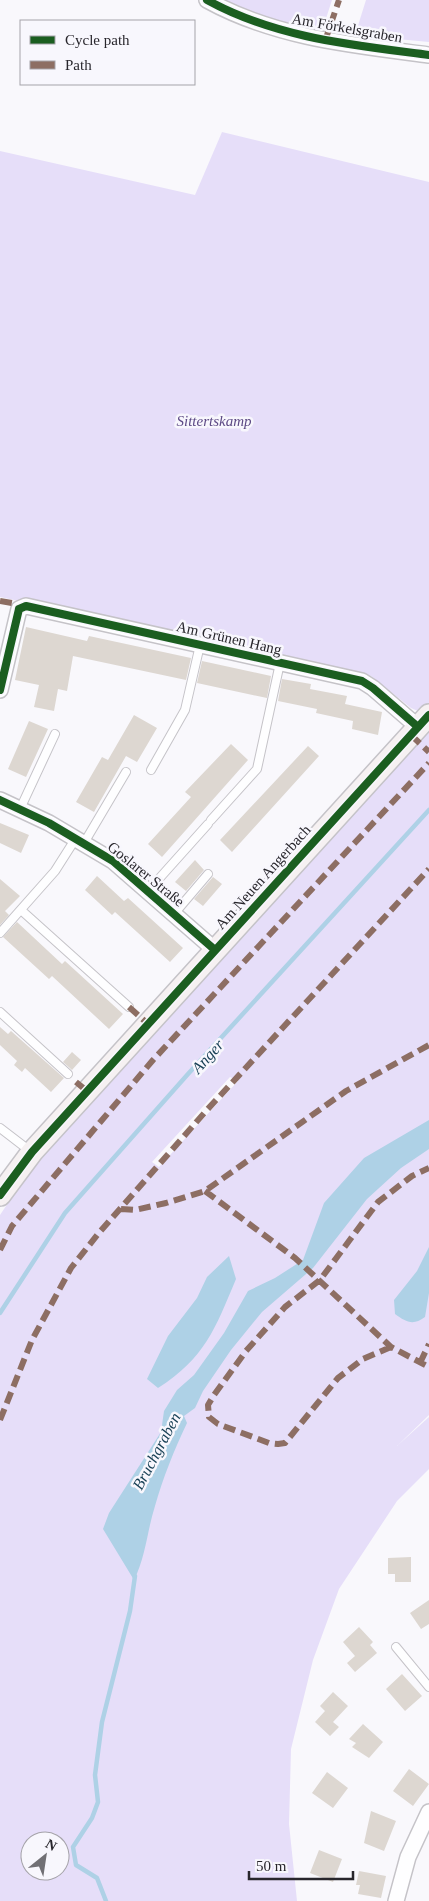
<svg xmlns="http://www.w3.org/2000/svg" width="429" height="1901" font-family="'Times New Roman',serif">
<rect width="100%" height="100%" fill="#f9f8fc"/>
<path fill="#e6def9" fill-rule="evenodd" d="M223,0H332L321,34L239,10Z
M366,0H429V42L355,35Z
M222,132L429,182V716L411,708L371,676L0,597V151L195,195Z
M429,725V1415L397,1446L429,1417V1469L397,1501L339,1589L313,1660L291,1749L289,1824L297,1901H0V1215L32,1167ZM230,1077L238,1081L159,1167L152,1162ZM30,1841H60V1871H30Z"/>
<path fill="#aed1e6" d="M429,1120V1149L401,1168L367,1199L313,1268L262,1312L231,1350L203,1391L195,1408L184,1416L187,1423C174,1450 163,1478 155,1506C147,1531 146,1556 134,1580L103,1529L109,1513L161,1432L164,1411L177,1390L194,1375L224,1333L248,1291L275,1278L303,1260L324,1203L364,1158Z
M429,1247V1293L425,1317C413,1326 406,1322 395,1314L394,1300L417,1271Z
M229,1256L236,1279C215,1329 205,1358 158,1388L147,1379L168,1336L197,1298L207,1277Z"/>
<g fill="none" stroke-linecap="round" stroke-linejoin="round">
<path stroke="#aed1e6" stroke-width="4.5" d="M0,1313L65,1213L188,1074L429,810
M106,1901L97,1878L76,1865L73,1847L92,1818L98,1802L95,1775L102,1722L130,1611L135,1576"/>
</g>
<path fill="#ddd7d1" d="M26,627L87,641L89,636L191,658L186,680L73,656L67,691L58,689L54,711L34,707L39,685L15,680Z
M202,661L271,676L267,698L197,683Z
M282,679L311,684L310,689L347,696L345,704L382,712L378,735L352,729L353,721L316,713L317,709L278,701Z
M134,715L157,728L137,762L126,756L94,812L76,802L102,757L108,760Z
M29,721L48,729L26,777L8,769Z
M231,744L248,760L162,857L148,844L191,797L185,792Z
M308,746L319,756L232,852L220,840Z
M0,823L29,835L21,853L0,843Z
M195,860L204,870L186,891L175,882Z
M97,876L124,901L128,898L183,948L170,962L115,912L112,915L85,890Z
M213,877L222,884L203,906L194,899Z
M0,879L20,896L5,911L9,915L0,925Z
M17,922L62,964L65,961L123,1014L109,1029L52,976L49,979L3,937Z
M0,1027L8,1034L11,1031L64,1078L51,1092L25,1068L22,1072L14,1065L17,1061L0,1045Z
M72,1052L81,1060L72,1070L63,1062Z
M411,1557V1582H395V1574H388V1558Z
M429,1600V1624L421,1629L410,1613Z
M359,1627L373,1642L370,1645L377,1653L355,1672L347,1663L355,1656L343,1642Z
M402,1674L422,1696L405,1711L386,1689Z
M333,1692L348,1706L333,1722L339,1727L330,1736L315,1722L325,1711L320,1706Z
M363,1724L383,1742L369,1758L352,1747L356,1743L349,1739Z
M409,1769L429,1784L413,1806L393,1791Z
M327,1772L348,1788L333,1808L312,1793Z
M371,1811L396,1821L384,1851L364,1843Z
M319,1850L342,1859L333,1882L310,1873Z
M359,1871L386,1876L381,1898L358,1894L360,1885H356Z"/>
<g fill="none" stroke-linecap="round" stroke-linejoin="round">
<defs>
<path id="lane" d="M151,770L185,710L200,645
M20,809L55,734
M211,820L257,769L280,663
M84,843L126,772
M148,891L208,824
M21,910L129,1007
M174,914L208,874
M0,933L55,871L76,838
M0,1012L68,1074
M0,1128L30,1151
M396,1647L429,1687"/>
<path id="street" d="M207,0C276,38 352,45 429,55
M0,690L19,609L26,606L362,681L373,688L418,727
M0,800L49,823L113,861L215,950
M396,1901L408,1857L429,1812"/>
<path id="secondary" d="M0,1195L32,1152L429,715"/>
</defs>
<use href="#lane" stroke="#c5c3c8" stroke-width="10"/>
<use href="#street" stroke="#c5c3c8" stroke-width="18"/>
<use href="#secondary" stroke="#c5c3c8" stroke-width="24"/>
<use href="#lane" stroke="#fefeff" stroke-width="8"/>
<use href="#street" stroke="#fefeff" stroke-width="15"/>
<use href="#secondary" stroke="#f6f1f2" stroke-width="21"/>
<path stroke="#8d6e63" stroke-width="6" stroke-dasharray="12 6" stroke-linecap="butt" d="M325,41L339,0
M0,601L12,603L19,609
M411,735L429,752
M129,1007L148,1024
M76,1082L87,1091
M205,1191L295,1258L391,1347L429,1367
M121,1209L135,1210L166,1203L205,1191L346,1091L429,1045
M0,1250L12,1226L153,1060L429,763
M391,1347L363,1359L338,1378L285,1443L278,1444L269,1443L218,1424L209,1417L208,1405L214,1395L246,1351L285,1307L320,1280L378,1202L412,1176L429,1168
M420,1363L429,1344
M0,1420L32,1340L71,1268L98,1234L206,1111L429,869"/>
<defs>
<path id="cycleway" d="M207,0C276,38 352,45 429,55
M19,609L26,606L362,681L373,688L418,727
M0,690L19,609
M0,800L49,823L113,861L215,950
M0,1195L32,1152L429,715"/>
</defs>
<use href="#cycleway" stroke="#f8f7fd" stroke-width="11"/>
<use href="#cycleway" stroke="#1b5e20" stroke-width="8"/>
</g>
<g text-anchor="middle" stroke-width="5" stroke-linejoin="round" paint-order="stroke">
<g font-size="15" fill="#28262c" stroke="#f8f7fd">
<text transform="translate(347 28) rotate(10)" y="5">Am Förkelsgraben</text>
<text transform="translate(229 638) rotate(13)" y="5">Am Grünen Hang</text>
<text transform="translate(146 874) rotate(39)" y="5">Goslarer Straße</text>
<text transform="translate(263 877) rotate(-48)" y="5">Am Neuen Angerbach</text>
</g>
<g font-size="15" font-style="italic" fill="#5d4a85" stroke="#f8f7fd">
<text x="214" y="426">Sittertskamp</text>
</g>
<g font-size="16" font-style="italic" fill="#163f54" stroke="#f8f7fd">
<text transform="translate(207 1056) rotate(-48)" y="6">Anger</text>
<text transform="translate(156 1451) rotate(-62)" y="6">Bruchgraben</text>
</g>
</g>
<rect x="20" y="20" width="175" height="65" fill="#f8f7fd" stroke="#a5a3a9"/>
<rect x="30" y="36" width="25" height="8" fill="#1b5e20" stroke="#a5a3a9"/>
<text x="65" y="45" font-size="15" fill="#28262c">Cycle path</text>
<rect x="30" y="61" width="25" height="8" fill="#8d6e63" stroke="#a5a3a9"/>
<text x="65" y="70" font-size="15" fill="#28262c">Path</text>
<g transform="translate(45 1856) rotate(30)"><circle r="24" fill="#f8f7fd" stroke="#a5a3a9"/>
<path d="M0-4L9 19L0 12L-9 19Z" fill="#717075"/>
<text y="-8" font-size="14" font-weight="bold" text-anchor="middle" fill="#28262c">N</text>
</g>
<path d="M249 1871v8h104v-8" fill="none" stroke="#28262c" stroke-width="2.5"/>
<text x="256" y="1871" font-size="15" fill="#28262c" stroke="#f8f7fd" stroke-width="4" paint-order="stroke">50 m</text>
</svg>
